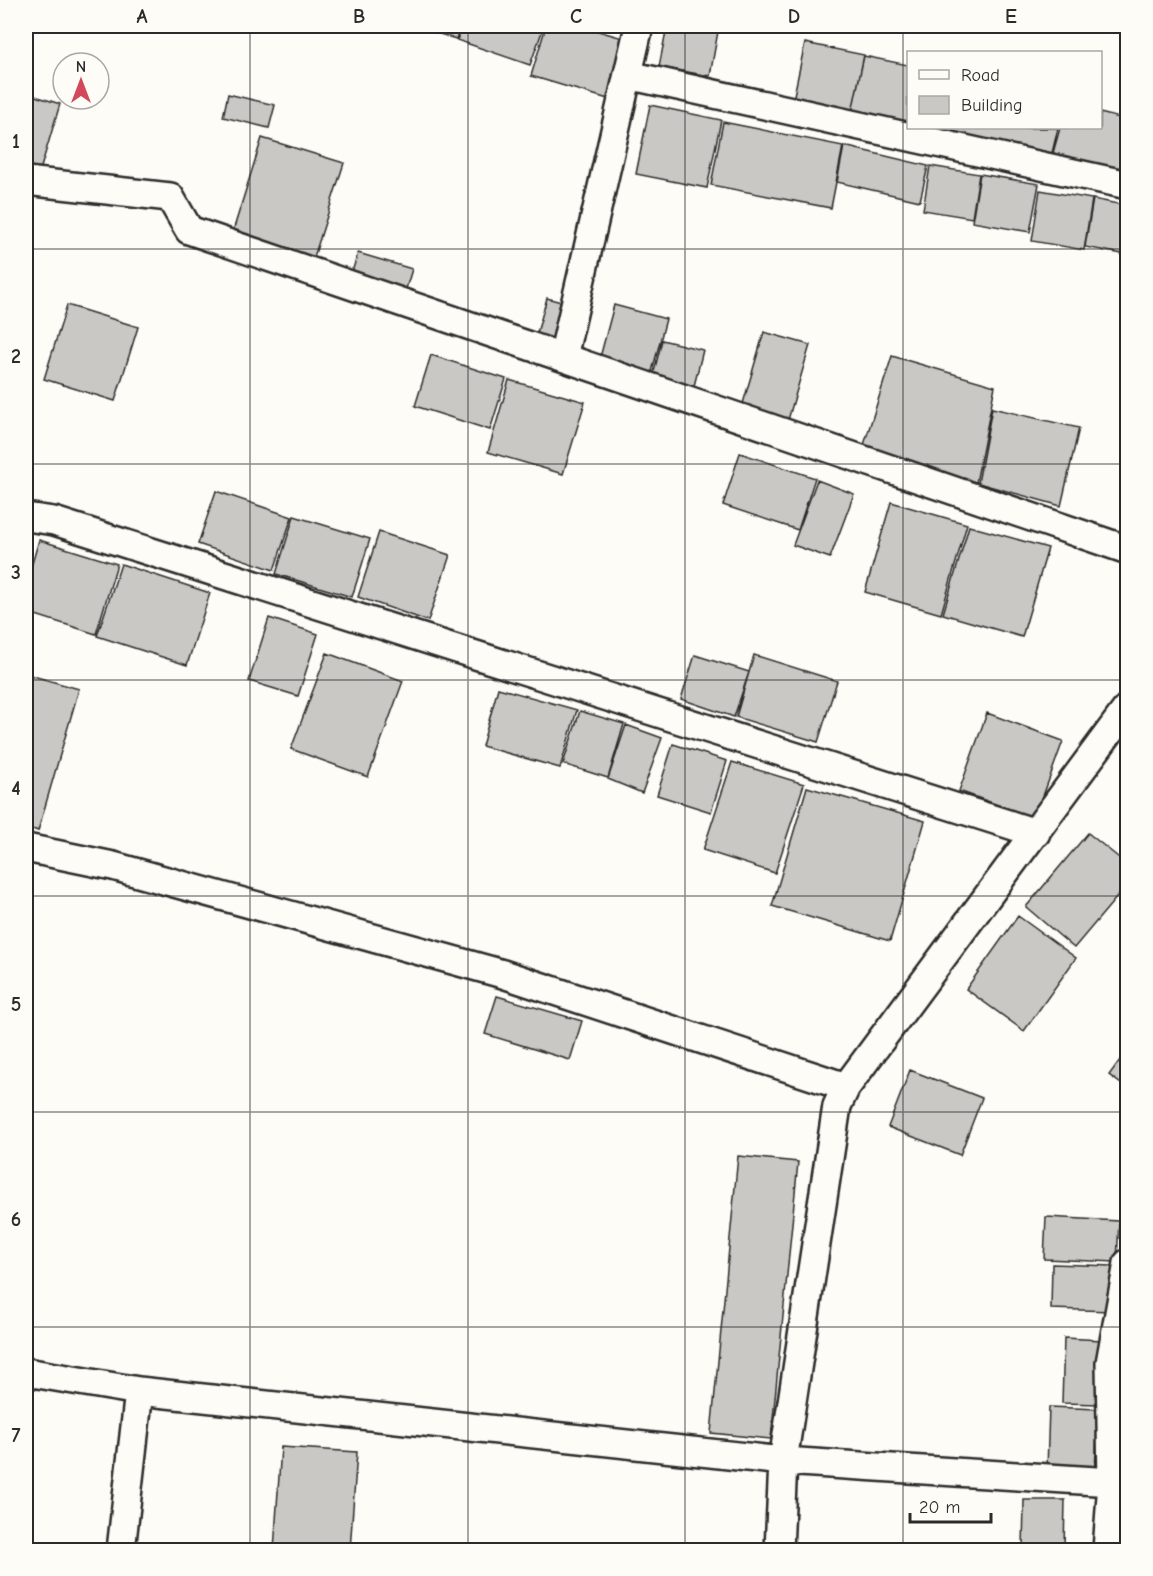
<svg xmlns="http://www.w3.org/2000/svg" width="1153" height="1576" font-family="'Comic Neue',sans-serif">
<rect width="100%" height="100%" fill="#fdfcf7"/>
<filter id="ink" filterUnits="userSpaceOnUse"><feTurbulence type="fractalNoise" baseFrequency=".0167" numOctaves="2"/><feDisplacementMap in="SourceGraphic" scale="12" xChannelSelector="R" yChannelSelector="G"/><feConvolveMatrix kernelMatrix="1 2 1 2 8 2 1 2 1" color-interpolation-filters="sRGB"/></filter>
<g filter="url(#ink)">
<path fill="#c9c8c4" stroke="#2b2b2b" stroke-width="1.5" d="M414,26H461L456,39Z
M462,26H544L530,65L457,40Z
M546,26H581L626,39L608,99L531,76Z
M667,26H719L710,76L659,67Z
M805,43L864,55L852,112L793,100Z
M864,56L908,65V124L852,112Z
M26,93L60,104L39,174L26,170Z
M228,94L275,105L269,128L223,117Z
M650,105L721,120L707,188L636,174Z
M1100,113L1128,120V173L1053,153L1060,128H1100Z
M723,122L843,146L831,208L711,185Z
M936,128H1058L1052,153L936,129Z
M262,138L344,163L314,257L233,231Z
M844,146L928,166L920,201L837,182Z
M930,166L979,174L972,218L923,210Z
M980,174L1039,184L1030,232L972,222Z
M1040,190L1092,199L1084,250L1032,241Z
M1093,199L1128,206V255L1085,247Z
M358,253L412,269L405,292L351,275Z
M547,298L575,306L561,348L535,340Z
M67,305L138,327L115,401L44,379Z
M614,305L666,319L650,379L598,365Z
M764,332L810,345L788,420L742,407Z
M662,340L703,350L693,390L652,380Z
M431,355L506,379L490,430L415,406Z
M892,356L995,386L976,483L863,448Z
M509,380L585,402L563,474L488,452Z
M992,408L1079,428L1061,506L978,483Z
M740,453L815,478L798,530L723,505Z
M817,480L854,494L830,558L793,545Z
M216,491L292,517L274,570L198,544Z
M891,502L967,524L941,614L865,592Z
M294,516L370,539L352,597L276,574Z
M969,526L1048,548L1022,637L943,614Z
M379,532L450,555L428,621L358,597Z
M39,540L117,564L96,634L26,612V584Z
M121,564L210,593L187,665L97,636Z
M269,618L318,634L298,696L249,681Z
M327,653L403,681L368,777L291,749Z
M695,655L749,672L734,717L681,699Z
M754,655L837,681L818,742L736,717Z
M26,674L79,689L38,831L26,827Z
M498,688L577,710L560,768L482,746Z
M580,711L624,724L608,778L563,764Z
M987,713L1063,741L1035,818L959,791Z
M626,725L662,738L642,793L608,779Z
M673,744L727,761L711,812L657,795Z
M732,762L804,784L775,873L703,850Z
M807,787L925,821L890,941L772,906Z
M1088,833L1128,865V884L1074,948L1026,907Z
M1018,916L1076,958L1024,1031L966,989Z
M497,996L582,1021L570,1060L485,1034Z
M1128,1049V1089L1109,1075Z
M910,1070L982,1098L960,1155L888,1127Z
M738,1156L798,1162L771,1439L711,1433Z
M1046,1217L1119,1221L1117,1262L1044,1259Z
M1052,1264L1113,1266L1111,1311L1051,1309Z
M1128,1320V1404H1117Z
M1064,1338L1102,1340L1100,1404L1062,1403Z
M1049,1407L1098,1409L1095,1471L1047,1470Z
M281,1447L357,1452L350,1550H274Z
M1024,1500H1065L1064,1550H1023Z"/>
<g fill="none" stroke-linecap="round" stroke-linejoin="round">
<defs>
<path id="street" d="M628,75L1128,185
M26,181L170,197L189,230L1128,550
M563,357L639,26
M26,517L54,521L1036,833
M26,848L113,866L503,974L846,1087
M26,1372L139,1391L783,1461L1112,1482
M121,1550L139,1391
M779,1550L783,1461L837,1106L846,1087L1128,707
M1107,1550L1112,1482L1110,1363L1128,1263"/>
</defs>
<use href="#street" stroke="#2b2b2b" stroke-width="32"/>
<use href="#street" stroke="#fdfcf7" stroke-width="27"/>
</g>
</g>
<path fill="none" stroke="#2b2b2b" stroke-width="1.5" stroke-opacity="0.55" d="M250,26V1550M468,26V1550M685,26V1550M903,26V1550M26,249H1128M26,464H1128M26,680H1128M26,896H1128M26,1112H1128M26,1327H1128"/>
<rect width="1153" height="1576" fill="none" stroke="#fdfcf7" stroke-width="66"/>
<rect x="907" y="51" width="195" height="78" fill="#fdfcf7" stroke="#a9a8a5" stroke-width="1.5"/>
<rect x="919" y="70" width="30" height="9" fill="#fdfcf7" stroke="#a9a8a5" stroke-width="1.5"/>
<text x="961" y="81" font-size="18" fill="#2b2b2b">Road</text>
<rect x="919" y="96" width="30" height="18" fill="#c9c8c4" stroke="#a9a8a5" stroke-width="1.5"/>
<text x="961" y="111" font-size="18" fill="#2b2b2b">Building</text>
<g transform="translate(81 81)"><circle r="28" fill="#fdfcf7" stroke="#a9a8a5" stroke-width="1.5"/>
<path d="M0-4.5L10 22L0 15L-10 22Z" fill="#d1495b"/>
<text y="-9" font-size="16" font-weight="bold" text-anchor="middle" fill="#2b2b2b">N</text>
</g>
<path d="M910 1513v9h81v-9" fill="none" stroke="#2b2b2b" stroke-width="3"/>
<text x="919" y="1513" font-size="18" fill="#2b2b2b" stroke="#fdfcf7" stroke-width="4.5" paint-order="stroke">20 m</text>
<rect x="33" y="33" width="1087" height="1510" fill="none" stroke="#2b2b2b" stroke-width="2"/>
<g font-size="20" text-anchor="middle" font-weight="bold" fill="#2b2b2b">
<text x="142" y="23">A</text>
<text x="359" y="23">B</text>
<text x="576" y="23">C</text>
<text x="794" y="23">D</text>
<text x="1011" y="23">E</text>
<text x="16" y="148">1</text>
<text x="16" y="363">2</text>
<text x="16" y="579">3</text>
<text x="16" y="795">4</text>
<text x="16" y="1011">5</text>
<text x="16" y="1226">6</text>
<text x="16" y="1442">7</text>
</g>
</svg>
